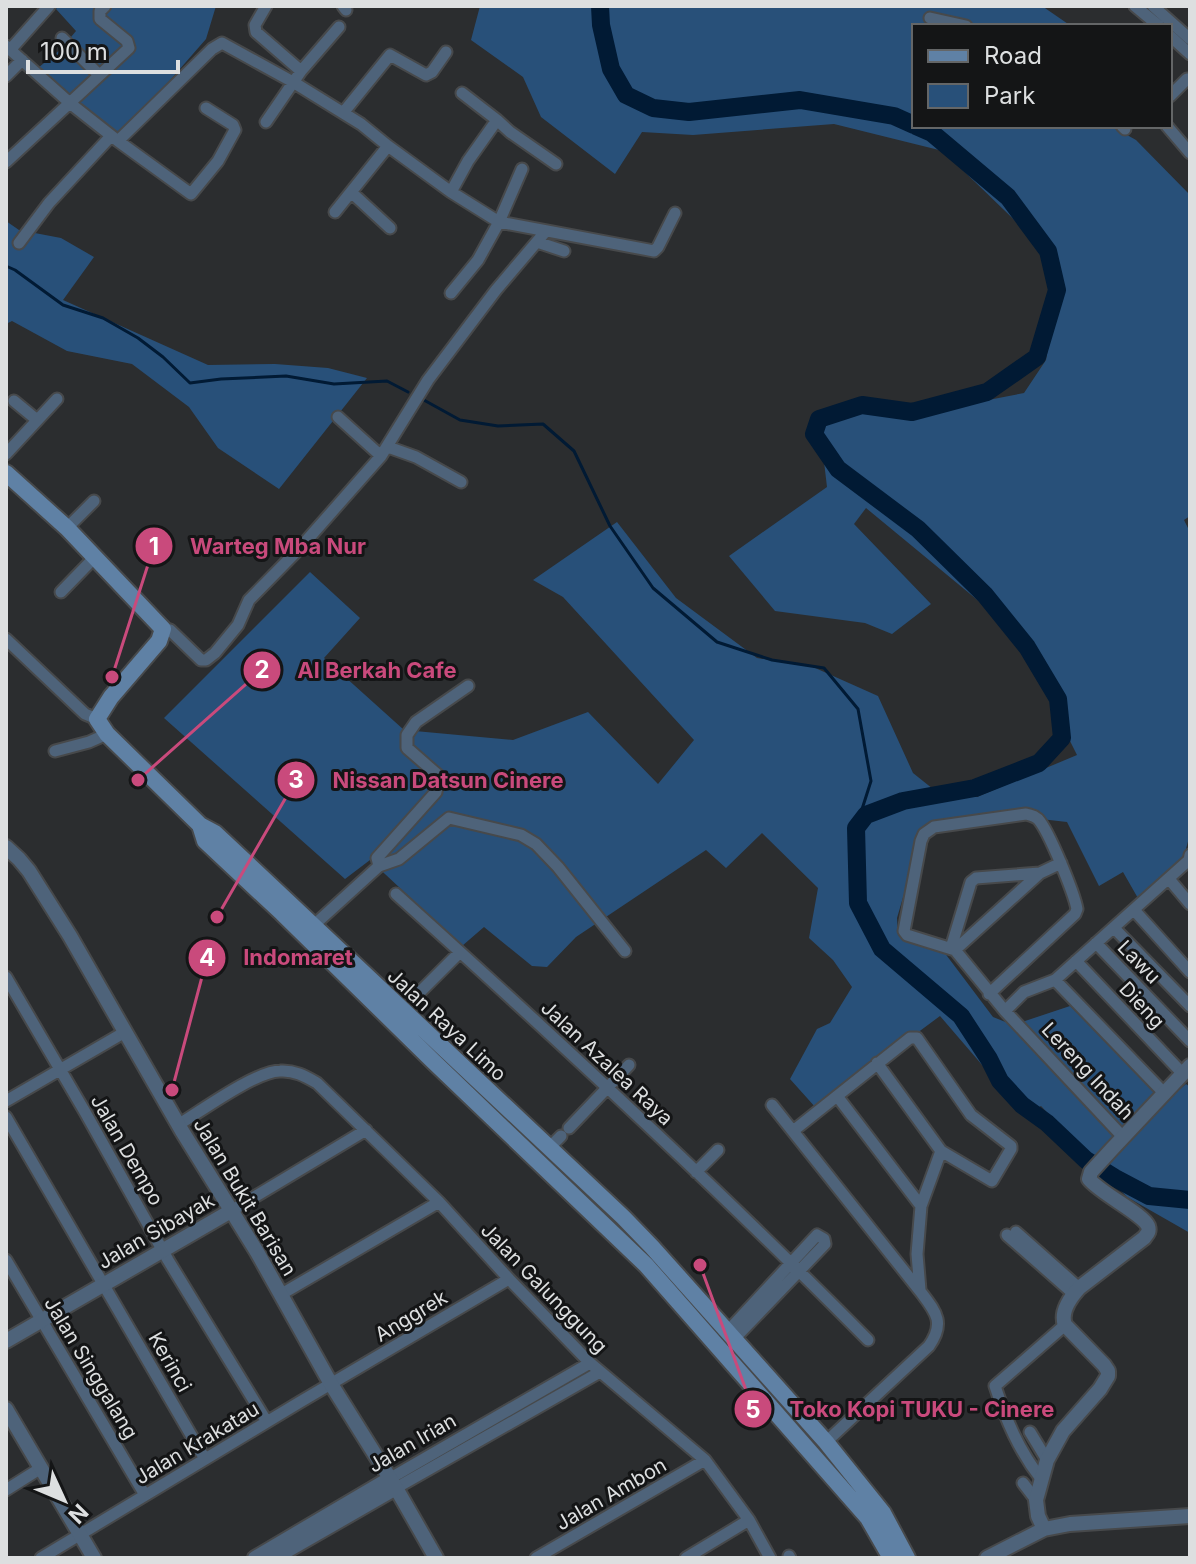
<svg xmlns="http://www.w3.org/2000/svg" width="1196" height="1564" font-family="Inter,sans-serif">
<rect width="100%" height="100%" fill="#2b2d2f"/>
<path fill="#285079" d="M58,6H216L206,39L158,94L115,138L38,68L61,49L76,31L56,9Z
M480,6H1042L1071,26H914V126H1111L1136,140L1190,195V516L1184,520L1190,532V834L1183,860L1139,900L1123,872L1099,886L1067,822L1032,818L923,829L897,918L898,935L917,944L944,952L993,1017L1013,1025L1070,1006L1165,1102L1186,1084L1190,1087V1233L1127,1197L1041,1106L1025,1115L940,1016L816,1108L790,1079L817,1029L830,1023L852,987L833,960L809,938L818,888L762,833L726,868L706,850L576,937L547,967L532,966L484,927L462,946L370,860L345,879L164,718L310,572L360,618L324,658L404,730L513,740L588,712L658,784L694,740L563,597L533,580L617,522L676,598L757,658L813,667L878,696L913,773L938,793L977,797L1077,755L1015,631L866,508L854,524L931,604L892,634L865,623L775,611L729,556L827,487L820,428L867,407H952L1024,393L1046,360L1058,291L1032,237L943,151L834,124L693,135L642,132L615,174L541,117L523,77L471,40Z
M6,221L19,230L61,238L94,257L63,300L208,365L275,364L328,368L367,378L279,489L218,448L189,407L132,364L67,351L12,321L6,324Z"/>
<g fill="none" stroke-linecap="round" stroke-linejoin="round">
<path stroke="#011a34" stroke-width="3" d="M6,266L15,270L63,305L103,318L138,338L163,357L190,383L221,379L286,376L334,384L387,381L408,392
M422,399L460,420L498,426L543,424L574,451L610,526L653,588L717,642L772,660L824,668L858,709L871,781L856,828"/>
<path stroke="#011a34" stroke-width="18" d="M600,6L601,25L611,69L626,95L653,108L689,112L800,100L894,116L914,125
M916,126L932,133L1008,197L1048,251L1057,290L1037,357L987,392L912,412L862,405L819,419L814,434L838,469L918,529L985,595L1027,647L1058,699L1062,738L1039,763L975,788L903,801L866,815L856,828L858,903L882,949L961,1016L989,1059L1000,1081L1022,1105L1047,1123L1086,1160L1115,1178L1149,1196L1190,1200"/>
<defs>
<path id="minor" d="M266,6L255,25L256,32L301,71
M343,6L346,10
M1135,6L1159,26
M1153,6L1190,39
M930,18L966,26
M1170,36L1190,54
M62,38L99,75
M6,46L71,104L118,141L191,194L218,161L235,130L233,125L206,108
M10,50L49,6
M6,76L22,60
M1170,96L1187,79H1190
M343,113L390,55L426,75L432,72L446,52
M497,120L510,132L556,164
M266,122L301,71L339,27
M1122,126L1125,129
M1167,126L1190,153
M118,141L212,49L222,43L293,82L361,124L388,146L451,192L499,222L654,251L658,247L675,213
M6,162L129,48L127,41L100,19V11L105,6
M351,192L390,228
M451,192L468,161L497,120L462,93
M335,212L388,146
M537,242L564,251
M19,243L49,203L111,136
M451,293L478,260L499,222L522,169
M14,401L37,420
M338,417L381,456
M388,447L416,457L461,482
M6,454L57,399
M67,528L94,501
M61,592L94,558
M163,629L170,630L201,660H206L215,653L238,625L249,600L300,548L381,456L428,380L496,290L546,231
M6,639L85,714L97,719
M55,751L89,742L107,734
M379,866L377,858L436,792L439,776L407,748V735L416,722L468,686
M1169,879L1190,904
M396,894C557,1039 716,1186 868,1340
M1134,910L1190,972
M313,926L379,866L399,859L449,818L521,835L536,844L558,867L625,951
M1114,928L1190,1006
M1096,943L1190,1041
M951,948L971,882L976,878L1040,873
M955,950L1040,873L1061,863
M1076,961L1183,1074
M6,977L85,1112L168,1260L267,1422
M1055,980L1165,1094
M418,994L460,952
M989,994L1075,914L1077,909C1074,893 1049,831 1038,819C1033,815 1033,816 1026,814L934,827L924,834L921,841L904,931L907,935L955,950L1005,1011L1123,1137
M1005,1011L1024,992L1055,980L1189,860L1190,855
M877,1063L941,1151L921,1206L917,1254L920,1290
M837,1096L921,1206
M6,1101L125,1032
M772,1105L920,1291C935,1311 946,1322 929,1346L826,1442
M6,1117L205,1459
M178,1125C201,1111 256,1071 280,1071C294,1070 305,1076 317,1083L439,1202L509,1279L590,1363L705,1460L749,1520L770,1558
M569,1128L629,1065
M793,1131L910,1038H917L971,1115L1011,1146V1149L992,1181L941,1151
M549,1148L561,1136
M696,1172L718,1150
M231,1211L366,1130
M1016,1232L1079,1288
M1007,1235L1074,1294
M6,1260L145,1495
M280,1295L439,1202
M728,1331L817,1235L824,1239L825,1244L735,1338
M1030,1432L1047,1460
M389,1479L590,1363
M1042,1480C1019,1451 1006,1420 995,1386L1065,1325
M1023,1483L1036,1500
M396,1488L600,1372
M6,1490L41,1468
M789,1556L790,1558
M41,1558L300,1402L509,1279
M536,1558L705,1460
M686,1558L749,1520"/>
<path id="tertiary" d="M6,847L19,859L29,871L70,936L182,1131L257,1252L331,1384L396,1488L436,1558
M6,1341L231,1211
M6,1409L94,1558
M1044,1529L1038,1516L1036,1500L1047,1460L1063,1431L1100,1389L1108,1376V1371L1104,1365L1065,1325C1060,1312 1070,1298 1079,1288L1144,1238C1147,1234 1150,1232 1148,1226C1143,1214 1100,1193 1089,1179L1091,1172L1112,1149L1190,1066
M255,1558L389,1479
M274,1558L396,1488
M987,1558L1044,1529L1070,1524L1190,1516"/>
<path id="secondary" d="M6,473L67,528L163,629L159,641L111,697L97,719L107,734L200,825L215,833L623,1217L652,1247L826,1442L883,1513L907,1558
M200,825L205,841L282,913L433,1061L646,1265L868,1518L891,1558"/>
</defs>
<use href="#minor" stroke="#47494b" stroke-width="15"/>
<use href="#tertiary" stroke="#47494b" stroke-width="18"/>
<use href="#secondary" stroke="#47494b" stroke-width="20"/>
<use href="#minor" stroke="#4e637a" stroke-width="11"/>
<use href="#tertiary" stroke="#4e637a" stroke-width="14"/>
<use href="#secondary" stroke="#5f81a5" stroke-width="16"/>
</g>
<g text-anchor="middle" stroke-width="6" stroke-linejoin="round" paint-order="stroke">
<g font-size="20" fill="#dddfe0" stroke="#141516">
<text transform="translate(1139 962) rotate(46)" y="7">Lawu</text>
<text transform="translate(1142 1005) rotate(47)" y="7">Dieng</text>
<text transform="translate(447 1025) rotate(43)" y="7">Jalan Raya Limo</text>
<text transform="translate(607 1063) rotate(43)" y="7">Jalan Azalea Raya</text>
<text transform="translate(1088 1071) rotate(47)" y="7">Lereng Indah</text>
<text transform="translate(127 1150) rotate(60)" y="7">Jalan Dempo</text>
<text transform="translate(245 1197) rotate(59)" y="7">Jalan Bukit Barisan</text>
<text transform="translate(156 1231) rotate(-30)" y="7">Jalan Sibayak</text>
<text transform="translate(544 1288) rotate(46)" y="7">Jalan Galunggung</text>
<text transform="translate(411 1316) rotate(-31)" y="7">Anggrek</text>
<text transform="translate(170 1362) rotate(60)" y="7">Kerinci</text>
<text transform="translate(91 1368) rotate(59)" y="7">Jalan Singgalang</text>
<text transform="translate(197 1443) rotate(-31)" y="7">Jalan Krakatau</text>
<text transform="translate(412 1443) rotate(-30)" y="7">Jalan Irian</text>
<text transform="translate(611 1494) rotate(-30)" y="7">Jalan Ambon</text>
</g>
</g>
<path fill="none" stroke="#c94a7c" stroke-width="3" d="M112 677L154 546M138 780L262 670M217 917L296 780M172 1090L207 958M700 1265L753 1409"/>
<g fill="#c94a7c" stroke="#141516" stroke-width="3">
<circle cx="112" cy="677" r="8"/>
<circle cx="138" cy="780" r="8"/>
<circle cx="217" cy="917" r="8"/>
<circle cx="172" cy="1090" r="8"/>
<circle cx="700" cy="1265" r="8"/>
<circle cx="154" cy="546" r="20"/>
<circle cx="262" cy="670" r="20"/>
<circle cx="296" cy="780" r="20"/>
<circle cx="207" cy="958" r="20"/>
<circle cx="753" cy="1409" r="20"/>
</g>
<g font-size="24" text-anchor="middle" font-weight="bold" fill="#fff">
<text x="154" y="555">1</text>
<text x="262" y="678">2</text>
<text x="296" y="788">3</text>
<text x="207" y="966">4</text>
<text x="753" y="1418">5</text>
</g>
<g font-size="22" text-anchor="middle" font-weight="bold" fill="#c94a7c" stroke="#141516" stroke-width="6" stroke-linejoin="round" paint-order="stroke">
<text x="278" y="554">Warteg Mba Nur</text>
<text x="377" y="678">Al Berkah Cafe</text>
<text x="448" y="788">Nissan Datsun Cinere</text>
<text x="298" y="965">Indomaret</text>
<text x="922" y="1417">Toko Kopi TUKU - Cinere</text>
</g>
<rect width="1196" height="1564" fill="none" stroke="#dddfe0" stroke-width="16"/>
<rect x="912" y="24" width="260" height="104" fill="#141516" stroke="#646667" stroke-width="2"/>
<rect x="928" y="50" width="40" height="12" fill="#5f81a5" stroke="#646667" stroke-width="2"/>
<text x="984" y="64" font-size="24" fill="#dddfe0">Road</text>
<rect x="928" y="84" width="40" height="24" fill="#285079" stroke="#646667" stroke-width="2"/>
<text x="984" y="104" font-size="24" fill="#dddfe0">Park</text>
<g transform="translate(64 1500) rotate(134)" stroke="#141516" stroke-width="6" paint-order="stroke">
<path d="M0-6L14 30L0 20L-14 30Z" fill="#dddfe0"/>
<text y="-12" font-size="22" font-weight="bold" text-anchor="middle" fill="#dddfe0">N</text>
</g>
<path d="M28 60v12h150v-12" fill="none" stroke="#dddfe0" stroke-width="4"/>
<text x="40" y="60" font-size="24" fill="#dddfe0" stroke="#141516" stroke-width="6" paint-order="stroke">100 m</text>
</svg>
